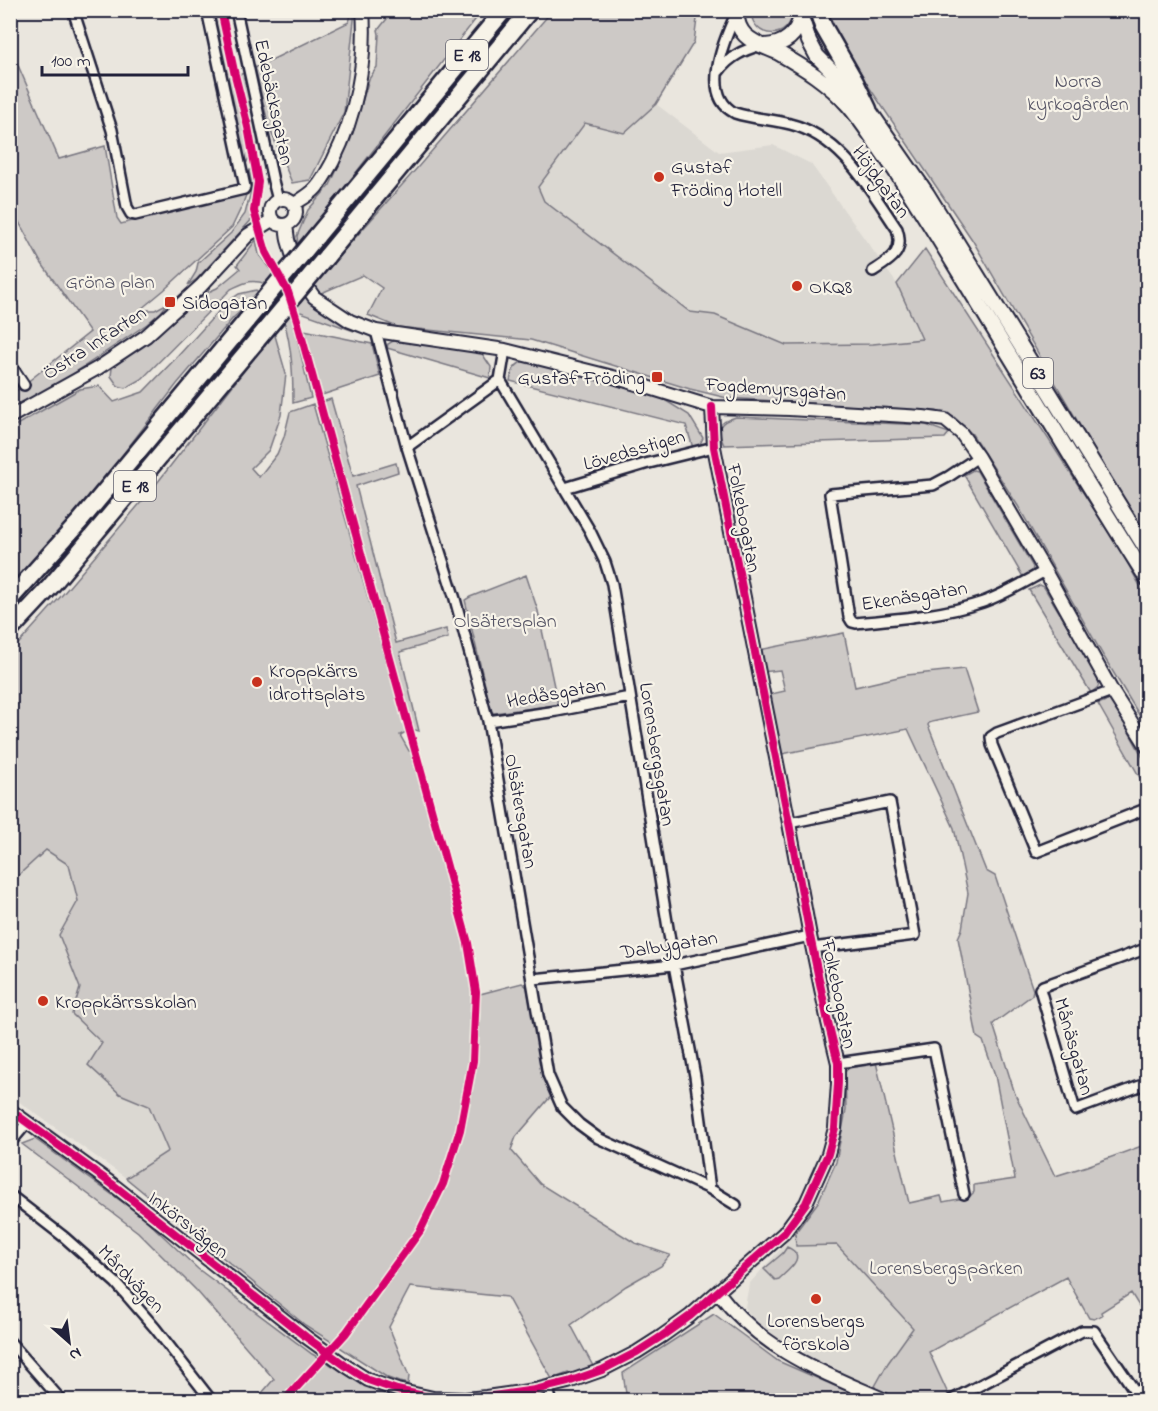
<svg xmlns="http://www.w3.org/2000/svg" width="1158" height="1411" font-family="'Indie Flower',sans-serif">
<rect width="100%" height="100%" fill="#eae6de"/>
<filter id="ink" filterUnits="userSpaceOnUse"><feTurbulence type="fractalNoise" baseFrequency=".0167" numOctaves="2"/><feDisplacementMap in="SourceGraphic" scale="12" xChannelSelector="R" yChannelSelector="G"/><feConvolveMatrix kernelMatrix="1 2 1 2 8 2 1 2 1" color-interpolation-filters="sRGB"/></filter>
<g filter="url(#ink)">
<path fill="#dbd8d2" d="M656,104L719,152L773,145L811,164L897,284L923,339L873,344L786,345L715,315L690,312L544,201L538,187L586,123L624,132Z
M47,849L69,865L78,901L59,935L80,988L72,1014L102,1043L120,1094L149,1106L168,1152L126,1178L11,1096V882Z
M818,1202L879,1291L913,1328L888,1363L874,1388L839,1372L834,1368L814,1359L787,1344L760,1324L748,1312L745,1307L749,1284L795,1233Z"/>
<path fill="#cdc9c6" stroke="#787680" stroke-width="1.5" d="M394,10L482,11L298,247L297,236L308,210L330,185L351,139L369,79L377,67L379,34L378,30Z
M751,10L792,11C793,41 751,41 751,10Z
M212,11H218L250,155L247,162L243,158Z
M352,11H354V20L344,112L310,180L292,183L269,127L255,68L349,22Z
M552,11H698L694,42L656,104L624,133L585,123L538,187L544,201L690,312L715,315L786,345L873,344L922,339L897,284L925,249L1121,551L1147,599V728L1104,657L1018,506L972,434L954,417L936,411L727,398L690,389L531,340L397,327L368,315L382,288L363,275L319,294L314,284L418,167Z
M826,11H1147V541L973,241L840,44Z
M10,47L59,159L105,146L117,218L121,224L244,193L246,195L242,206L232,227L164,290L141,309V313L146,310H155L168,303L161,312L147,324L55,386L11,411V395L90,332L40,261L11,207Z
M244,73L260,140L255,148L239,75Z
M252,168C260,184 250,200 254,217L197,279L188,285L196,272L198,263L231,233L245,214L251,191L252,185L249,171Z
M256,240L259,255L275,276L267,284C250,279 246,282 231,289L142,379L126,388L118,386L111,376L112,368L156,335L206,293L217,288L240,269L237,265Z
M256,290L260,294L233,318L177,384L117,462L11,589V428L80,389L99,386L114,402L143,392L178,356L227,302L239,294Z
M306,296L322,310L354,331L301,312L293,319L294,325L311,398L293,403C293,375 292,348 284,321Z
M254,323L258,328L53,574L11,621L10,611L30,590Z
M304,330L372,344L380,376L319,396Z
M274,332L286,374L281,415L269,450L251,468L259,477L277,454L284,437L290,412L313,404L406,732L400,735L409,751H419L472,942L480,994L522,983L527,987L543,1072L552,1095L516,1137L511,1150L540,1184L635,1243L670,1255L661,1266L626,1286L571,1325L593,1366L568,1375V1373L552,1379L507,1297L410,1287L389,1327L409,1376L408,1384L399,1382L388,1378L305,1325L126,1178L168,1151L149,1106L120,1094L88,1065L102,1043L72,1014L80,988L59,935L78,901L69,865L46,850L11,882V652L63,594L154,487Z
M393,341L481,352L491,367L490,378L387,348L388,344Z
M523,361L584,375L663,399L689,415L703,438L699,446L693,448L686,425L510,381C512,370 514,366 523,361Z
M331,399L353,476L396,463L398,472L356,486L396,643L446,629L448,638L400,652L419,731L411,729L374,592L319,403Z
M736,417L926,425L949,433L945,438L724,445C716,428 718,422 736,417Z
M973,470L977,471L1033,567L1032,572L1023,577L964,475Z
M526,575L538,611L558,705L494,713L491,711L465,600L470,597Z
M1040,585L1044,587L1100,680L1098,687L1091,693L1029,590Z
M844,633L855,687L907,675L964,669L978,712L932,722L929,723L928,725L986,871L995,876L1033,990L1032,995L993,1024L1015,1094L1055,1176L1087,1166L1147,1144V1319L1131,1293L1101,1312L1102,1315L1094,1319L1089,1318L1066,1277L929,1352L949,1396L944,1400H904L874,1388L888,1363L913,1328L837,1245L796,1246L795,1233L818,1202L836,1162L846,1110L845,1072C852,1063 865,1064 876,1062L909,1203L941,1196L943,1202L969,1197L974,1192V1185L1015,1179L995,1075L983,1041L977,1037L958,938L962,929L968,893L954,828L908,729L782,754L779,752L767,695L785,691L780,670L762,672L759,650Z
M1108,700L1112,701L1147,765V790L1098,704Z
M35,1139L143,1217L198,1269L312,1354L379,1392L423,1400H256L274,1379L196,1290L138,1232L22,1144Z
M787,1247C809,1256 788,1270 779,1279L775,1280L764,1269L783,1253Z
M714,1314L778,1361L867,1400H627L623,1373Z"/>
<g fill="none" stroke-linecap="round" stroke-linejoin="round">
<defs>
<path id="street" d="M73,10L112,130L127,207L131,214L135,215L244,189L245,187L207,10
M236,10L273,181L278,200
M736,14C724,40 700,95 735,113C753,119 772,119 790,124C842,137 869,188 897,229C905,253 890,260 873,271
M719,71C730,56 744,50 761,45
M10,291L12,290
M376,331L407,447L455,599L488,721L548,1075L562,1107L579,1124L598,1138L710,1189L736,1205
M505,350L500,380L590,531L605,562L612,584L674,965L695,1076L710,1189
M10,364L24,385
M407,447L500,380
M978,457L948,477L933,485L830,494L849,617L852,622L856,623C896,619 945,615 983,602C1005,594 1025,582 1045,571
M565,488L645,464L714,447
M1112,691L997,733L991,737L992,745L1036,852L1148,808
M488,721L557,711L630,697
M789,823L890,802L915,935L812,948
M1148,948L1049,984L1043,986L1040,989L1075,1110L1148,1083
M533,979L674,965L810,936
M838,1063L934,1049L964,1194
M10,1143L27,1123
M10,1195L64,1237L116,1283L155,1328L211,1400
M10,1342L61,1400
M548,1388L551,1400
M952,1400L1082,1331H1094L1141,1400"/>
<path id="secondary" d="M270 212a13 13 0 1 1 26 0a13 13 0 1 1-26 0Z
M293,205C300,200 310,195 316,188C323,180 328,170 333,161C356,115 367,62 363,10
M286,225L288,240L298,274L314,297L350,321L376,331L505,350L617,378L712,407L789,409L923,417L945,420L961,433L978,457L1045,571L1112,691L1148,748
M10,417L98,368L146,336L201,286L248,235L272,220
M10,1110L112,1184L306,1337L346,1366L368,1380L397,1390L433,1398L465,1399L486,1397L535,1390L568,1382L602,1370L637,1352L662,1336L690,1316L784,1233L806,1203L828,1154L835,1128L838,1083V1063L828,1022L810,936L789,823L714,447L712,407
M718,1292C761,1350 822,1372 885,1400"/>
<path id="primary" d="M737,10C736,20 739,29 745,35C754,44 766,47 777,52C805,68 828,82 849,106C861,120 871,136 881,150C910,191 936,234 962,277C1024,378 1084,480 1148,580
M801,17L809,41L817,56L851,90L868,109L927,194L1148,552
M765,46C785,45 797,35 801,16"/>
<path id="highway" d="M818,10L823,26L855,82L868,109
M316,237L504,10
M326,257L530,10
M10,599L81,520L247,320
M10,630L50,587L257,340"/>
</defs>
<use href="#street" stroke="#22223b" stroke-width="14"/>
<use href="#secondary" stroke="#22223b" stroke-width="16"/>
<use href="#primary" stroke="#22223b" stroke-width="18"/>
<use href="#highway" stroke="#22223b" stroke-width="21"/>
<use href="#street" stroke="#f7f3e8" stroke-width="9"/>
<use href="#secondary" stroke="#f7f3e8" stroke-width="12"/>
<use href="#primary" stroke="#f7f3e8" stroke-width="14"/>
<use href="#highway" stroke="#f7f3e8" stroke-width="16"/>
<defs>
<path id="highway-bridge" d="M247,320L316,237
M257,340L326,257"/>
</defs>
<use href="#highway-bridge" stroke="#22223b" stroke-width="21" stroke-linecap="butt"/>
<use href="#highway-bridge" stroke="#f7f3e8" stroke-width="16"/>
<defs>
<path id="cycleway" d="M221,10L234,71L248,127L258,182L254,211L266,252L288,292L297,320L468,943L476,992L473,1061L460,1130L443,1184L420,1231L346,1333L285,1400
M10,1110L112,1184L306,1337L346,1366L368,1380L397,1390L433,1398L465,1399L486,1397L535,1390L568,1382L602,1370L637,1352L662,1336L690,1316L784,1233L806,1203L828,1154L835,1128L838,1083V1063L828,1022L810,936L789,823L714,447L712,407"/>
</defs>
<use href="#cycleway" stroke="#f7f3e8" stroke-width="11"/>
<use href="#cycleway" stroke="#d6006c" stroke-width="8"/>
</g>
</g>
<g fill="#c8321e" stroke="#f7f3e8" stroke-width="2">
<circle cx="659" cy="177" r="6"/>
<circle cx="797" cy="286" r="6"/>
<rect x="164" y="296" width="12" height="12" rx="3"/>
<rect x="651" y="371" width="12" height="12" rx="3"/>
<circle cx="257" cy="682" r="6"/>
<circle cx="43" cy="1001" r="6"/>
<circle cx="816" cy="1299" r="6"/>
</g>
<g text-anchor="middle" stroke-width="4.5" stroke-linejoin="round" paint-order="stroke">
<g fill="#f7f3e8" stroke="#62616f" stroke-width="1.5">
<rect x="446" y="40" width="42" height="30" rx="4.5"/>
<rect x="1023" y="358" width="30" height="30" rx="4.5"/>
<rect x="114" y="471" width="42" height="30" rx="4.5"/>
</g>
<g font-size="18" font-weight="bold" fill="#22223b">
<text x="467" y="61">E 18</text>
<text x="1038" y="379">63</text>
<text x="135" y="492">E 18</text>
</g>
<g font-size="20" fill="#555465" stroke="#f7f3e8">
<text x="1078" y="87">Norra<tspan x="1078" dy="23">kyrkogården</tspan></text>
<text x="110" y="288">Gröna plan</text>
<text x="505" y="627">Olsätersplan</text>
<text x="946" y="1274">Lorensbergsparken</text>
</g>
<g font-size="20" fill="#22223b" stroke="#f7f3e8">
<text transform="translate(275 102) rotate(78)" y="7">Edebäcksgatan</text>
<text transform="translate(882 181) rotate(54)" y="7">Höjdgatan</text>
<text transform="translate(94 342) rotate(-33)" y="7">Östra Infarten</text>
<text transform="translate(776 388) rotate(4)" y="7">Fogdemyrsgatan</text>
<text transform="translate(634 449) rotate(-16)" y="7">Lövedsstigen</text>
<text transform="translate(745 518) rotate(79)" y="7">Folkebogatan</text>
<text transform="translate(914 595) rotate(-9)" y="7">Ekenäsgatan</text>
<text transform="translate(556 692) rotate(-10)" y="7">Hedåsgatan</text>
<text transform="translate(658 754) rotate(81)" y="7">Lorensbergsgatan</text>
<text transform="translate(522 811) rotate(80)" y="7">Olsätersgatan</text>
<text transform="translate(669 944) rotate(-9)" y="7">Dalbygatan</text>
<text transform="translate(840 994) rotate(78)" y="7">Folkebogatan</text>
<text transform="translate(1075 1046) rotate(74)" y="7">Månäsgatan</text>
<text transform="translate(189 1224) rotate(38)" y="7">Inkörsvägen</text>
<text transform="translate(132 1278) rotate(46)" y="7">Mårdvägen</text>
</g>
<g font-size="20" fill="#22223b" stroke="#f7f3e8" text-anchor="start">
<text x="671" y="173">Gustaf<tspan x="671" dy="23">Fröding Hotell</tspan></text>
<text x="809" y="293">OKQ8</text>
<text x="182" y="309">Sidogatan</text>
<text x="645" y="384" text-anchor="end">Gustaf Fröding</text>
<text x="269" y="677">Kroppkärrs<tspan x="269" dy="23">idrottsplats</tspan></text>
<text x="55" y="1008">Kroppkärrsskolan</text>
<text x="816" y="1327" text-anchor="middle">Lorensbergs<tspan x="816" dy="23">förskola</tspan></text>
</g>
</g>
<rect width="1158" height="1411" fill="none" stroke="#f7f3e8" stroke-width="36"/>
<rect x="18" y="18" width="1122" height="1375" fill="none" stroke="#22223b" stroke-width="2" filter="url(#ink)"/>
<g transform="translate(69 1342) rotate(152)" stroke="#f7f3e8" stroke-width="4.5" paint-order="stroke">
<path d="M0-4.5L10 22L0 15L-10 22Z" fill="#22223b"/>
<text y="-9" font-size="16" font-weight="bold" text-anchor="middle" fill="#22223b">N</text>
</g>
<path d="M42 66v9h146v-9" fill="none" stroke="#22223b" stroke-width="3"/>
<text x="51" y="66" font-size="18" fill="#22223b" stroke="#f7f3e8" stroke-width="4.5" paint-order="stroke">100 m</text>
</svg>
